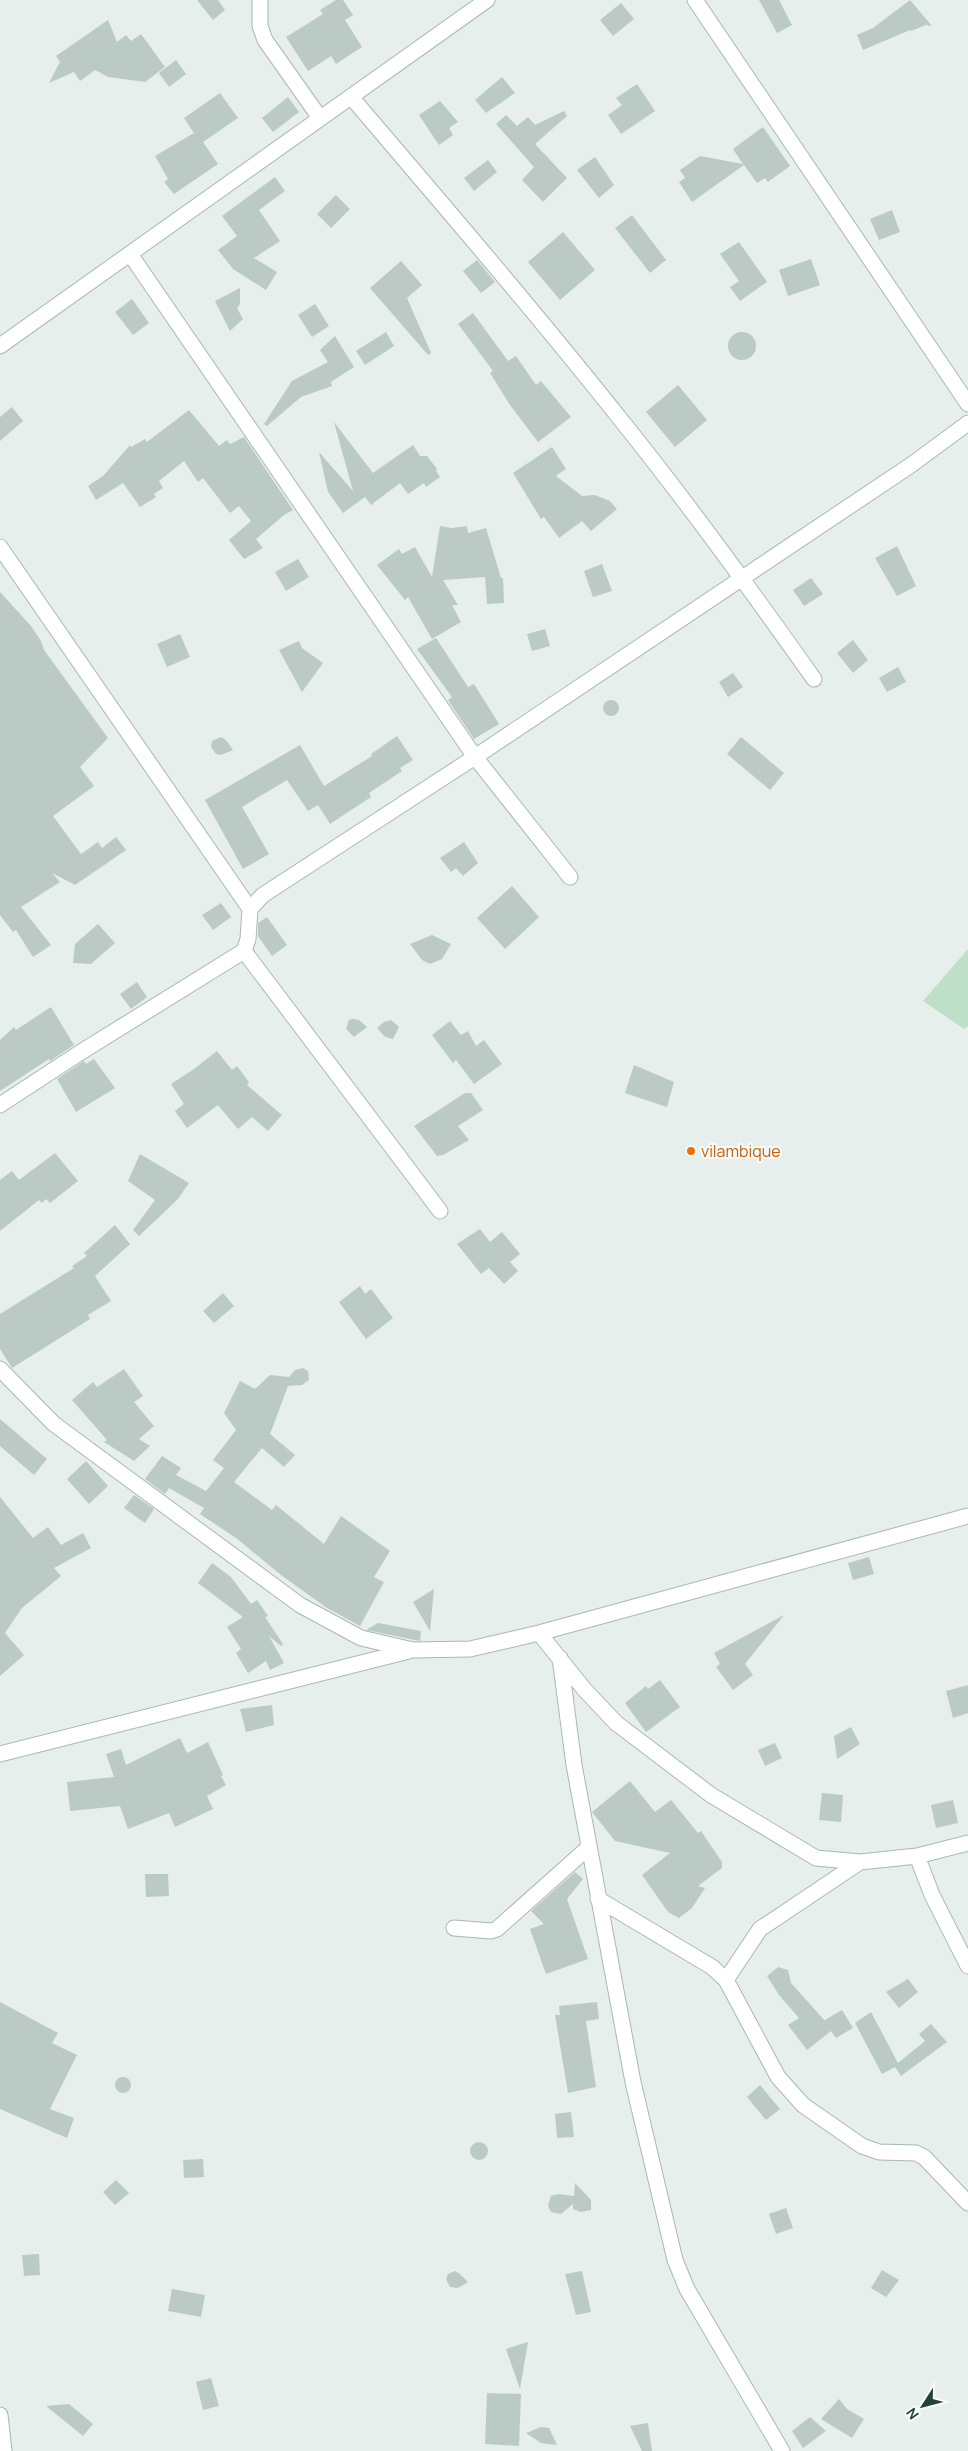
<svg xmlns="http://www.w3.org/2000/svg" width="968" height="2451" font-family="Manrope,sans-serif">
<rect width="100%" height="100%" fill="#e6efeb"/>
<path fill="#bfe0c8" d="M968,949V1026L964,1029L923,1001Z"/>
<path fill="#bbcac4" d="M197,0H218L225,10L213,20Z
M336,0H343L353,15L345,20L362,47L336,64L331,56L308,71L286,37L323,14L320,10Z
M759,0H779L792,25L777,33Z
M910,0L932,26L926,25L911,31L910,30L863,50L857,35L873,28Z
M621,3L634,19L613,36L600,20Z
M108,20L117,42L126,35L131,41L141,34L165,67L145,82L108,77L95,70L80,81L74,72L49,83L60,62L56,56Z
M176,60L186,74L169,87L159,73Z
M502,77L515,93L486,113L475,100Z
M637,84L655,111L621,134L608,115L622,105L616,98Z
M220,93L238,118L203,142L218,164L174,194L164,182L168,179L155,156L194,133L184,118Z
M288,97L299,112L273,132L262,118Z
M440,101L458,122L449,128L453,135L439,145L419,115Z
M564,111L567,116L535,144L567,178L543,202L522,180L534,167L496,124L506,115L517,126L528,117L535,125Z
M763,127L790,166L768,182L765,178L757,183L744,165L692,202L679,182L685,178L680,170L700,156L743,164L733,149Z
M595,157L614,185L599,198L577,170Z
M488,160L497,172L474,191L464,178Z
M275,177L285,191L259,210L280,241L254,258L277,272L266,290L233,269L218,250L237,236L222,216Z
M336,195L350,209L331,228L317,214Z
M892,210L900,232L879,240L870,219Z
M632,215L666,260L650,273L615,228Z
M563,232L595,270L560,300L528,262Z
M739,242L767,282L740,301L730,287L739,281L720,254Z
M811,259L820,285L788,296L779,270Z
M477,260L495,282L481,293L463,271Z
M401,261L422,285L407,298L431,353L428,355L370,288Z
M240,288V304L237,308L243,319L230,331L215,301Z
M132,299L149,323L133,335L115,312Z
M315,304L329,326L312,337L298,315Z
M473,313L508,361L516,356L536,385L541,381L571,417L538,442L510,405L490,373L493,371L458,324Z
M728 346a14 14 0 1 1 28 0a14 14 0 1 1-28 0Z
M386,332L394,346L365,365L356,351Z
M335,336L354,367L331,382L332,386L301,397L267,426L264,424L292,381L328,362L320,350Z
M678,385L707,420L675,447L646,412Z
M12,407L23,421L0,441V417Z
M189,410L219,446L227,440L230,444L244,437L293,510L284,515L256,539L263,548L244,559L229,540L251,521L239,506L230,513L203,478L198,482L184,461L159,481L163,488L154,494L156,497L140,507L123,483L96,500L88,486L103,476L130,445L131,447L145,439L147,442Z
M334,422L373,473L413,445L420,456H427L437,469L436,471L440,477L426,487L424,483L408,494L400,483L371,505L365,497L343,513L328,492L319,452L353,491Z
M552,447L566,469L556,476L582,496L595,495L610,501L617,509L591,531L582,521L559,538L544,517L541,519L513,473Z
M440,526L452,528L467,526L468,533L486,528L501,578H503L504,603L487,604L485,577L443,580L458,605H452L461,622L432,639L408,597L405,600L377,565L399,549L402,554L415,547L432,577Z
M897,546L916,586L897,596L875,558Z
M298,559L309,577L286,591L275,572Z
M602,564L612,591L593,597L584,571Z
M811,578L823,594L804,606L793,590Z
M0,592L31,626L41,641L44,650L108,738L80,767L94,786L53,816L81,854L98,842L102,848L116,837L126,850L75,885L52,873L60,882L21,907L51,945L33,957L16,930L13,932L0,915Z
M545,629L550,646L532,651L527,634Z
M180,634L190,657L167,667L157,644Z
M436,638L468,687L474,684L499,724L474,739L448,700L452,697L417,649Z
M853,640L868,660L853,673L837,653Z
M299,641L302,648L323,663L302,692L279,650Z
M898,667L906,682L887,692L879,678Z
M733,673L743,687L728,697L719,682Z
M603 708a8 8 0 1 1 16 0a8 8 0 1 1-16 0Z
M397,736L413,760L400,768L402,771L369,793L371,797L330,824L318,805L308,811L287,780L242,807L269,854L243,869L205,800L300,745L324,786L372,756L371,754Z
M221,737L226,740L233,750L221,755L216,754L211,747L212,741Z
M741,737L784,773L770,790L727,754Z
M464,842L478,863L463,876L456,868L451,872L440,858Z
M512,886L539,917L505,949L477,918Z
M221,903L231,917L213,930L202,915Z
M267,917L287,945L272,956L258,936V923Z
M98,924L115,943L91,964L73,963L75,944Z
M432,935L451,944L442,959L430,964L422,960L410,944Z
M137,982L147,997L131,1009L120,994Z
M51,1007L74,1045L50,1061L49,1059L0,1091V1040L14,1027L16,1030Z
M353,1019L359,1020L367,1027L354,1037L346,1029L349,1020Z
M391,1020L399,1027L393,1039L385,1037L377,1028L384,1022Z
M450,1021L461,1035L468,1031L476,1046L484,1040L502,1064L474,1084L456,1060L453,1063L432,1035Z
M217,1051L232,1070L237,1066L249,1082L247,1085L282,1115L268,1131L252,1117L238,1129L218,1105L187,1128L175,1111L184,1104L171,1084L194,1069Z
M94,1059L115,1088L76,1112L57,1079L84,1061L86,1064Z
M634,1065L674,1082L667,1107L625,1093Z
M465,1093H471L483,1110L458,1126L469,1140L443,1155L437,1156L414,1126Z
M55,1153L78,1181L50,1203L46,1199L42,1203L39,1200L0,1231V1180L12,1171L19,1180Z
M140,1154L189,1183L178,1199L139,1236L133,1230L155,1200L128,1181Z
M115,1225L130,1244L95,1276L111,1301L88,1315L90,1319L12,1368L0,1349V1314L74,1268L72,1266L87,1256L84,1253Z
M480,1229L490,1242L502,1232L520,1254L510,1262L518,1271L504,1284L489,1268L481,1274L457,1244Z
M360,1286L365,1294L371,1289L393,1318L366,1339L339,1302Z
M223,1293L234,1306L214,1323L203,1311Z
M303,1368L308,1371L309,1380L302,1385L288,1386L270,1434L295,1455L284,1467L262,1448L234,1482L272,1510L276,1505L324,1544L341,1516L390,1551L374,1577L384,1582L360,1626L327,1608L281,1575L236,1538L200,1514L204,1508L169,1488L165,1494L145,1479L162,1456L181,1468L176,1475L206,1491L224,1468L213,1460L236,1430L224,1413L240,1381L255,1389L270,1375L289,1377L295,1370Z
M124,1369L143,1396L134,1402L154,1426L139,1439L150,1446L134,1461L104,1442L107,1440L72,1400L93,1382L97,1387Z
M0,1419L47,1459L34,1475L0,1446Z
M86,1461L108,1486L89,1504L67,1479Z
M134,1495L154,1509L145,1523L124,1508Z
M0,1497L33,1538L48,1527L61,1545L83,1533L91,1548L54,1568L61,1576L22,1608L5,1633L24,1655L0,1676Z
M869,1557L874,1574L853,1580L848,1563Z
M212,1563L231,1577L251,1604L257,1600L268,1616L265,1617L283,1644L281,1646L269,1636L284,1663L270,1670L266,1661L248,1673L236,1653L241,1649L227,1627L243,1617L198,1583Z
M434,1589L430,1631L413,1602Z
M784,1615L745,1664L753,1675L733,1690L716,1667L720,1664L714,1653Z
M378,1623L421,1631L420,1641L366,1630Z
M660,1680L680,1707L646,1732L625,1703L646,1686L648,1689Z
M968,1685V1713L953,1718L946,1691Z
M272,1705L274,1725L246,1732L240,1709Z
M851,1727L860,1744L837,1759L834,1736Z
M180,1738L187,1753L208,1742L223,1775L221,1776L226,1785L207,1796L213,1809L175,1827L169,1813L128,1829L120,1806L70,1811L67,1782L114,1777L106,1754L121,1749L126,1765Z
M775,1743L782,1758L765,1766L758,1750Z
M630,1781L655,1812L671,1800L698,1833L701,1831L722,1862V1868L698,1886L705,1888L692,1908L679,1918L668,1912L642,1875L670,1853L615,1841L592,1812Z
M822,1793L843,1795L841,1822L819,1820Z
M953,1800L958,1823L936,1828L931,1805Z
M575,1872L583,1879L567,1899L588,1959L546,1974L530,1929L544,1924L531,1911Z
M145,1874H168L169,1896L146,1897Z
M778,1967L788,1970L791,1983L826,2022L825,2020L842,2010L853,2028L836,2038L831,2031L807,2050L788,2025L799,2018L779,1995L767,1976Z
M908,1979L918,1992L899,2008L886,1992Z
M0,2002L58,2033L52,2043L77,2055L50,2109L74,2118L67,2138L0,2109Z
M597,2002L599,2019L586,2021L596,2087L568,2093L555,2015H560L559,2006Z
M871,2012L898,2063L925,2041L919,2034L931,2024L947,2042L901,2076L895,2067L882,2074L855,2023Z
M115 2085a8 8 0 1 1 16 0a8 8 0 1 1-16 0Z
M760,2085L780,2109L766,2120L747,2097Z
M571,2112L574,2137L557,2138L555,2114Z
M470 2151a9 9 0 1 1 18 0a9 9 0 1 1-18 0Z
M203,2159L204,2177L184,2178L183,2160Z
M116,2180L129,2193L115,2205L103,2192Z
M575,2183L591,2200V2210L581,2212L573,2209V2204L561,2214L551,2212L548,2206L551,2196L558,2194L574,2196Z
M786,2208L793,2228L776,2234L769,2214Z
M39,2254L40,2275L24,2276L22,2255Z
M882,2270L899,2280L886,2297L871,2288Z
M455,2271L460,2274L468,2282L458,2288L450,2287L446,2279L448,2274Z
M582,2271L591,2312L576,2315L565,2274Z
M172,2289L205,2295L201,2317L168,2311Z
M528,2342L520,2389L506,2349Z
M211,2378L219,2406L203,2410L196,2382Z
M487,2393L521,2394L519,2446L485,2444Z
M839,2399L847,2409L864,2419L852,2438L821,2419Z
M69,2404L93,2424L83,2436L46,2406Z
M810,2417L826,2431L803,2448L792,2431Z
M648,2423L652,2451H642L630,2426Z
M541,2427L549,2428L557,2445L541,2443L526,2433Z"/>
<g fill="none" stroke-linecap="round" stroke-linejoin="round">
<defs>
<path id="minor" d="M260,0V26L265,40L320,118
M695,0L968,404
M352,98C444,206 537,314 625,425C691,507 753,593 814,679
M130,254L475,757L570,877
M0,346L487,0
M0,547L250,909
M244,951L440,1211
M0,1105L81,1052L244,951L248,939L250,909L263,895L475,757L911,465L968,423
M0,1369L54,1424L300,1605L361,1638L413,1650L470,1649L539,1633L968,1516
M539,1633L584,1689L616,1723L711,1795L816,1858L860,1862L917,1856L968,1843
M560,1658L574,1765L633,2082L675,2260L687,2289L782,2451
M0,1754L409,1651
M917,1856L932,1895L968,1966
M860,1862L760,1929L726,1980L778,2077L803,2105L862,2146L879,2152L916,2153L924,2157L968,2203
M598,1899L712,1967L726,1980
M454,1928L491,1931L497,1929L589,1847
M0,2415L4,2451"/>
</defs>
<use href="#minor" stroke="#a8b8b2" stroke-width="17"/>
<use href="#minor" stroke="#fff" stroke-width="15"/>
</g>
<circle fill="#e8710a" stroke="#f7fbf9" stroke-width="2" cx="691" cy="1151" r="5"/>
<g text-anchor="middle" stroke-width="4" stroke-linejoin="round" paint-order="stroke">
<g font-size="16" fill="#c56008" stroke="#f7fbf9" text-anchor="start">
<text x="701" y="1157">vilambique</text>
</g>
</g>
<g transform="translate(923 2406) rotate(234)" stroke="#f7fbf9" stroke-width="4" paint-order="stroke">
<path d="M0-4L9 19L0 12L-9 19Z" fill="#24423a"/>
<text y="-8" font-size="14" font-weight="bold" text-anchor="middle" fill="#24423a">N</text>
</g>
</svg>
